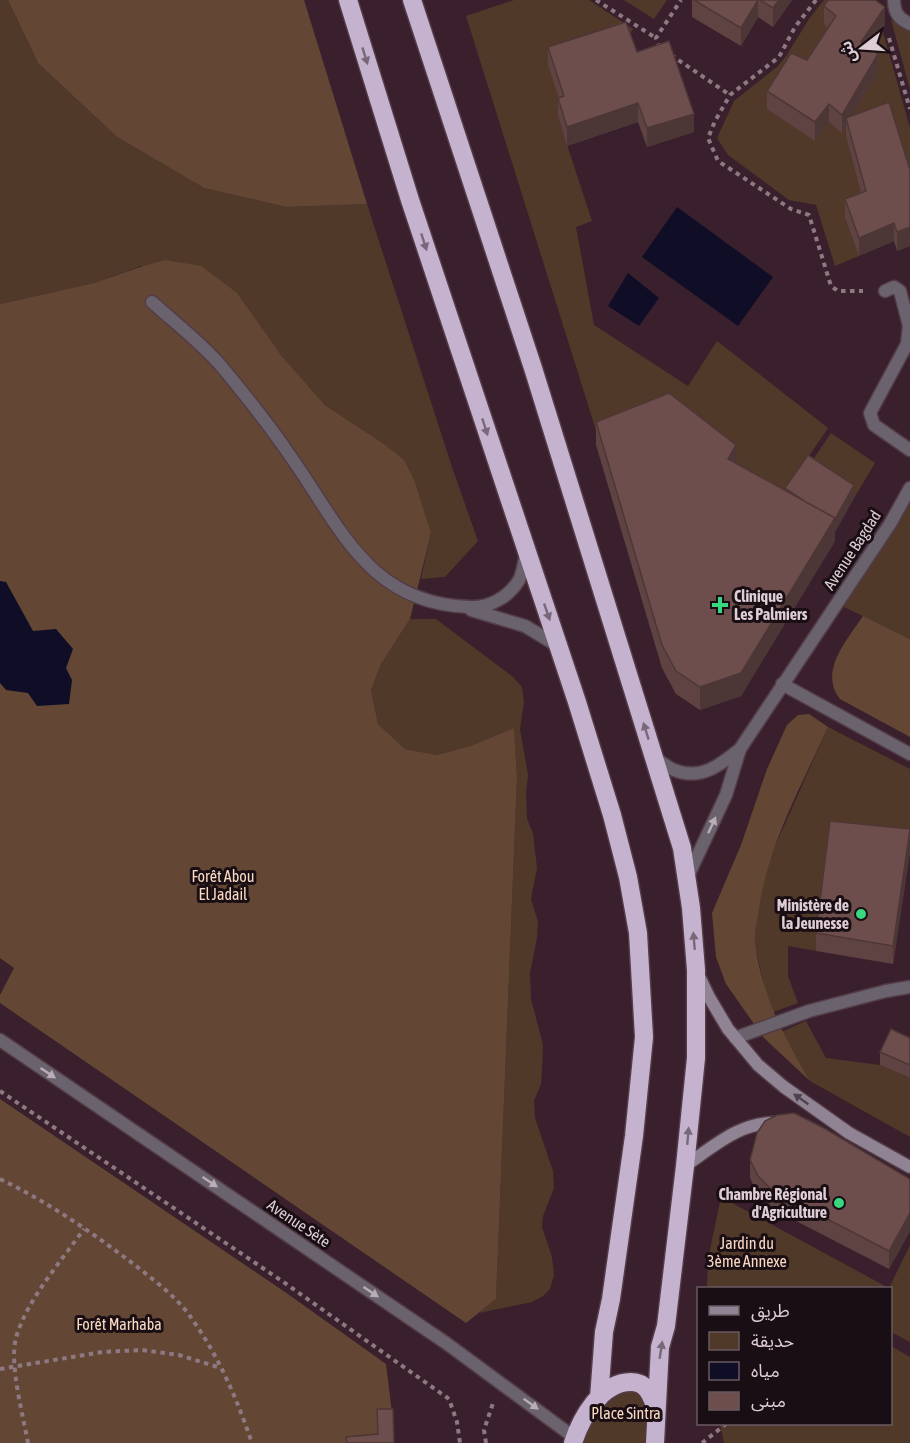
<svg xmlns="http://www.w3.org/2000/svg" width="910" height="1443" font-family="'Asap Condensed','Noto Sans Arabic',sans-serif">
<rect width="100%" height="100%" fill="#39202c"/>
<path fill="#513929" d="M0,0H8L38,63L117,137L204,188L286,207L367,204L452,467L478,541L445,577L421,579L431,533L381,442L325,405L280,354L141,266L94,283L0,304Z
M514,0H589L633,29L626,41L564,114L558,117L592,221L576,227L594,325L688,386L717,341L828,428L779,500L600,443L466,16Z
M624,0H667L654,19Z
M824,0H874L910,128V188L866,209L859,256L835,266L816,205L789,200L728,155L717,138L734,101L778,66L786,56L809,19Z
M891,20L910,30V89Z
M831,433L875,463L854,498L808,467Z
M910,499V639L842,606Z
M410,619H436L512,676L522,687L524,702L520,729L528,775L526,793L527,819L533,833L537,868L531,899L538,922L537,938L530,973L531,999L543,1045L542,1070L541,1084L534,1101L535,1118L553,1171L554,1188L543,1216L542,1227L552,1257L554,1275L550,1289L543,1296L532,1302L479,1313L496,1299L517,777L514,728L470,746L437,755L405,749L378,724L371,690L381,664Z
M828,727L910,769V847L830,840L816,951L788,946V976L798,1003L773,1012L767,999L754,940L760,896L769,860Z
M806,1021L826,1058L880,1065L910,1078V1137L810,1081L781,1032Z
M721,1197L885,1286L883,1288H707L708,1259Z
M910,1245V1342L891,1332L889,1288Z
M891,1346L910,1357V1443H724L720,1424H890Z
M607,1390H649L655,1443H573Z"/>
<path fill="#634734" d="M8,0H304L367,204L286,207L204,188L117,137L38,63Z
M165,260L201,266L237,293L280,354L325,405L381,442L404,460L414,480L431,533L410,619L381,664L371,690L378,724L405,749L437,755L470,746L514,728L517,777L496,1299L466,1323L0,1003V995L14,968L0,958V304L94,283L137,268Z
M863,616L910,639V737L840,699C818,671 848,639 863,616Z
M809,714L828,727C801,787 766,848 758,915C757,923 754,933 755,942C761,994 784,1037 810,1081L764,1038L726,984L716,957L712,913L741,845L767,769L787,725L798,715Z
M0,1099L285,1292L386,1364L393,1421L378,1443H0Z"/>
<path fill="#0f0e26" d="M677,207L773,277L738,326L642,257Z
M628,273L659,298L639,326L608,306Z
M0,581L6,582L33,631L56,629L73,649L66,668L72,680L69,704L37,706L28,693L6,690L0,683Z"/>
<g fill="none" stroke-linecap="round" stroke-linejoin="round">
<defs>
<path id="street" d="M894,0C894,13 899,19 910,24
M885,291L894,287L900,291L909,326L907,344L870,413L874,425L910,450
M152,302C175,323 202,343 222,367C246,396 270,426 291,457C341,528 369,604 470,607C489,608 509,597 519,580C523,573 524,562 526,553
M471,610L525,626L558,646
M782,684L910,754
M653,757C660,761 667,767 674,770C701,781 720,765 740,749L890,524L910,488
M687,878L726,795L740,749
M735,1038L809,1011L886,991L910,987
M0,1040L446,1343L575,1438"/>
<path id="secondary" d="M698,974L709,997L728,1029L758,1065L784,1087L849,1133L910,1167
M685,1166C714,1146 742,1120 780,1123"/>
<path id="highway" d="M348,0L410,200L577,702L612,815L628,877L638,933L644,1037L634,1136L611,1299L604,1332L599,1398
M412,0L533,368L682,848L691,908L696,970V1058L685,1166L666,1326L660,1347L655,1443
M573,1443C581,1418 601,1382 631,1382C646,1382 651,1394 655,1406"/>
</defs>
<use href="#street" stroke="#533c47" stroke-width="15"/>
<use href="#secondary" stroke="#533c47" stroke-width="15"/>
<use href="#highway" stroke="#533c47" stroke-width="21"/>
<path stroke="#8e7983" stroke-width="4" stroke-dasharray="4.5 4.5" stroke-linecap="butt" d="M596,0L656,38
M816,0L795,27L779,57L730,95L715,121L708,138L718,161L791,209L809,215L831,286L838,291H863
M889,38L910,109
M659,48L656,38L681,0
M671,55L730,95
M0,1091L282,1281L449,1399L457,1422L460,1443
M0,1179C48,1202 93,1233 136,1266C155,1281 178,1298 192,1319C219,1357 237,1399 252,1443
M0,1369L102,1352L142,1350L179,1355L221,1368
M28,1443C23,1415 9,1364 16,1338C26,1301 62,1260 84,1229
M486,1443L484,1430L493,1403
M702,1443L726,1424"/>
<use href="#street" stroke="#6a636e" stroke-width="12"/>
<use href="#secondary" stroke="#8f8394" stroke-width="12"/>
<use href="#highway" stroke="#c5b2ce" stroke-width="18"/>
</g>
<path fill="#5f4342" d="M692,0H792L773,27L758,17L741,46L692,17Z
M824,6L885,26L870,48L878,73L852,116L910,170V246L897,251L894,241L859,256L845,217V199L861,192L846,136V127L842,133L829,122L815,141L767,109V91L807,60L828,28L824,24Z
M548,47L637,52L694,132L647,147L638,122L567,146L558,116V98H559L548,65Z
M596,422L736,463L785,490V488L854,498L835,532V541L741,696L700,710L676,694L662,668L596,445Z
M910,829V852L893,964L816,951V933Z
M910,1038V1078L880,1065V1052Z
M750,1160L910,1179V1231L889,1269L773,1209L758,1195L750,1178Z"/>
<path fill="#4d3736" d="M758,0V17L741,46V28Z
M779,0H792L773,27V8Z
M885,7V26L861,60V42Z
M878,54V73L847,124L846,118V127L842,133V115Z
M638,103V122L567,146V127Z
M829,104V122L815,141V122Z
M694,114V132L647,147V128Z
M894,223V241L859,256V238Z
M910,227V246L897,251V232Z
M736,445V469L728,459Z
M854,485V498L835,532V541L741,696L700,710V687Z
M910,834V852L893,964V946Z
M910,1213V1231L889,1269V1251Z"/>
<path fill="#6e4e4d" stroke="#4d3736" stroke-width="1.5" d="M694,0H758L741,28Z
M760,0H779L773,8Z
M828,0H875L885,7L861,42L878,54L842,115L829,104L815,122L767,91L791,53L807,60L836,16L824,6Z
M626,22L637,52L669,41L694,114L647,128L638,103L567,127L558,98L564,96L548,47Z
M889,102L910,170V227L897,232L894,223L859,238L845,199L866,191L846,118Z
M669,393L736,445L728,459L835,518L741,673L700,687L676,671L662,645L596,422Z
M808,455L854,485L835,519V518L806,502L785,488Z
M830,821L910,829L893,946L816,933Z
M891,1029L910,1038V1065L880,1052Z
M794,1113L824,1128L910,1179V1213L889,1251L773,1191L758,1176L750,1160L757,1133L765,1121L777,1115Z
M377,1409H393L394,1443H347L346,1437L378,1434Z"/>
<defs><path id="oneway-solid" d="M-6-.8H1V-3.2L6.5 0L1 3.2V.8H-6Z" transform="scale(1.5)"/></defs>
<g fill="#78687a">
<use href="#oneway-solid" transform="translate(365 56) rotate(73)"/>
<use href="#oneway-solid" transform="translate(424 242) rotate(72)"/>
<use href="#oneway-solid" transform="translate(485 427) rotate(72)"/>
<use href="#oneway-solid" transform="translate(547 612) rotate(71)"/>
<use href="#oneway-solid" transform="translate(646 731) rotate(-107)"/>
<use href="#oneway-solid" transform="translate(694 941) rotate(-95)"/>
<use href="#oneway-solid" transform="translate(688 1136) rotate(-85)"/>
<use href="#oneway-solid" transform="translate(661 1350) rotate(-81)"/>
</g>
<g fill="#bbadb6">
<use href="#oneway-solid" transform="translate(712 825) rotate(-65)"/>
<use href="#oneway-solid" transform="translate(48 1073) rotate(34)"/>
<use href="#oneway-solid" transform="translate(210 1182) rotate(34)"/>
<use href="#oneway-solid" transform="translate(371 1292) rotate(34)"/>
<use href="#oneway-solid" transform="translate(531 1404) rotate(36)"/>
</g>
<use fill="#4e434d" href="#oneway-solid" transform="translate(801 1099) rotate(-145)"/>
<g fill="#37d880" stroke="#190e13" stroke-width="2">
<path d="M717 596h6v6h6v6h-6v6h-6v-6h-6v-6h6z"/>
<circle cx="861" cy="914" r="6"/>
<circle cx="839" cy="1203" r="6"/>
</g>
<g text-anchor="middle" stroke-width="6" stroke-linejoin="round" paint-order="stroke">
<g font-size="16" fill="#decdd5" stroke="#190e13">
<text transform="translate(852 550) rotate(-57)" y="6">Avenue Bagdad</text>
<text transform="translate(299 1223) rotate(34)" y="6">Avenue Sète</text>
</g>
<g font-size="16" font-weight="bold" fill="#decdd5" stroke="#190e13" text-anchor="end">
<text x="734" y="602" text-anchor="start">Clinique<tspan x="734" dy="18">Les Palmiers</tspan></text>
<text x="849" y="911">Ministère de<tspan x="849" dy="18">la Jeunesse</tspan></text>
<text x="827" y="1200">Chambre Régional<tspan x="827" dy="18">d'Agriculture</tspan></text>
</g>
<g font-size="16" fill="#fad9c3" stroke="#190e13">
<text x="223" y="882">Forêt Abou<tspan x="223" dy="18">El Jadail</tspan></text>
<text x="747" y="1249">Jardin du<tspan x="747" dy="18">3ème Annexe</tspan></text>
<text x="119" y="1330">Forêt Marhaba</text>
<text x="626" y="1419">Place Sintra</text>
</g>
</g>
<rect x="697" y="1287" width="195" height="138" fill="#190e13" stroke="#685a61" stroke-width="1.5"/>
<rect x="709" y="1306" width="30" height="9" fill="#8f8394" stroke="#685a61" stroke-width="1.5"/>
<text x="751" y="1317" font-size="18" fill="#decdd5">طريق</text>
<rect x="709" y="1332" width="30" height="18" fill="#513929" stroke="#685a61" stroke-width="1.5"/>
<text x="751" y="1347" font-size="18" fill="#decdd5">حديقة</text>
<rect x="709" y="1362" width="30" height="18" fill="#0f0e26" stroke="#685a61" stroke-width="1.5"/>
<text x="751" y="1377" font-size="18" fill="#decdd5">مياه</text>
<rect x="709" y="1392" width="30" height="18" fill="#6e4e4d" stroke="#685a61" stroke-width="1.5"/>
<text x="751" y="1407" font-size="18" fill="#decdd5">مبنى</text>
<g transform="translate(862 48) rotate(253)" stroke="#190e13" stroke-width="4.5" paint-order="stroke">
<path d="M0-4.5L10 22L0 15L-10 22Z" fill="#decdd5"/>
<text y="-9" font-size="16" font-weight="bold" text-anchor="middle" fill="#decdd5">ش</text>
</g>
</svg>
